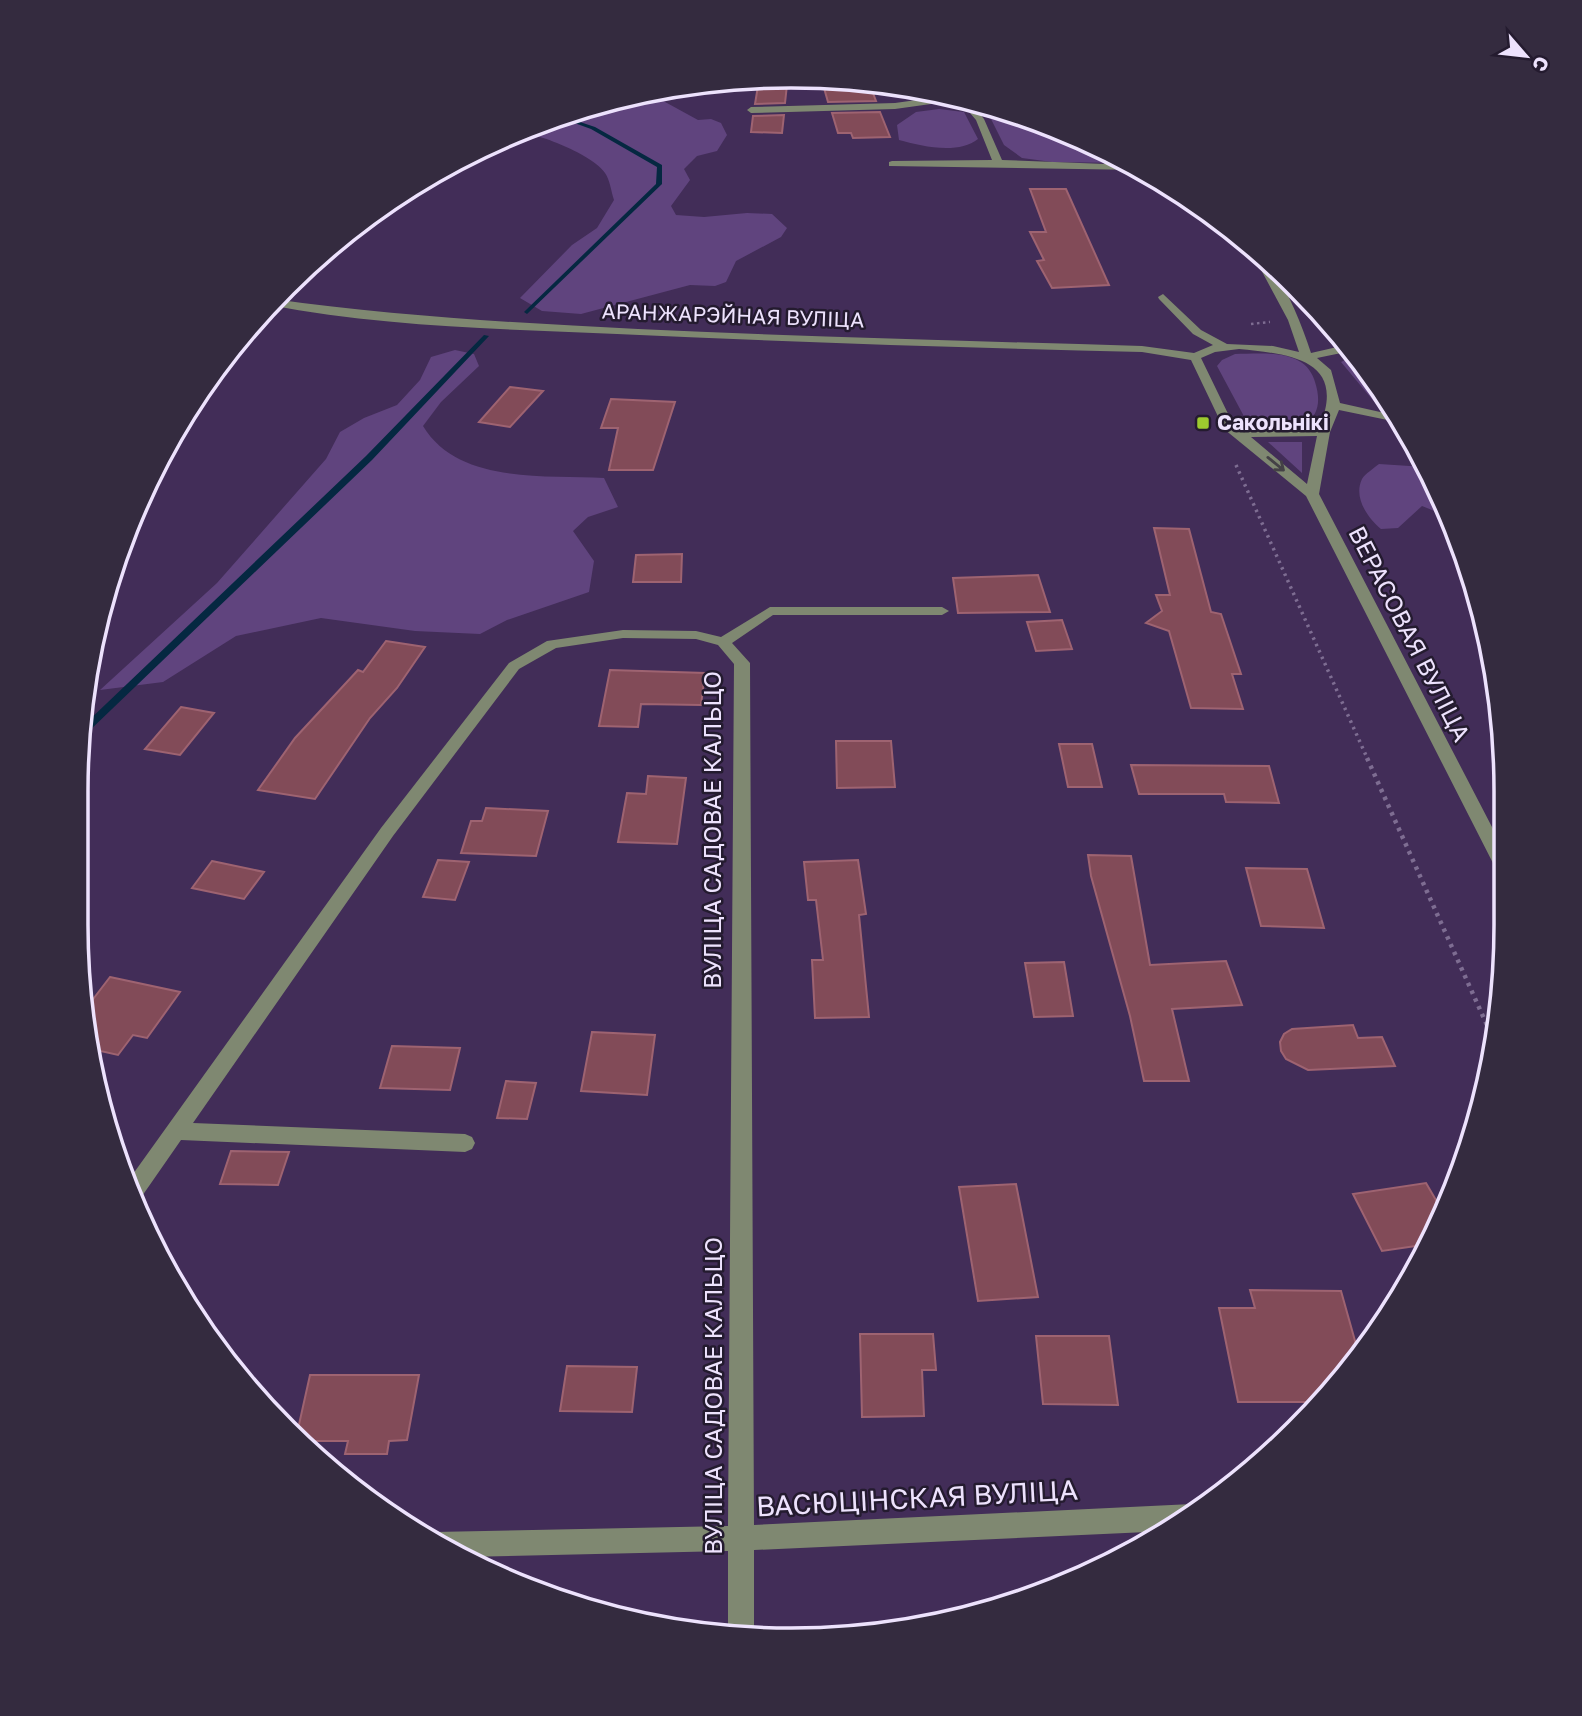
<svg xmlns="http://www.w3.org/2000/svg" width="1582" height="1716" font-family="'Golos Text',sans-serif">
<rect width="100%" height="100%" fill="#422d58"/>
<path fill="#60447e" d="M645,91L698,120L711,119L721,123L727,135L717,151L697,156L684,169L690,180L671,206L676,215L704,217L747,213L772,214L787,228L781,237L736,261L726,282L715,286L690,285L581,314L542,311L520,298L572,245L597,228L614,200C611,191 610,180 605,173C594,155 534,131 514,132Z
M984,105L1065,130L1127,163L1052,162L1022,158L1004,145Z
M939,109L964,112L978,139C958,155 921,146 899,140L897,125L916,112Z
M455,350L474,354L479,366L441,402L423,426C458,484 544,475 604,478L618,507L588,517L573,531L594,561L589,592L507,620L480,634L415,631L321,618L236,636L163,682L100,690L217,583L326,459L340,432L364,418L397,405L420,380L431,357Z
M1235,354C1255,354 1281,351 1299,361C1307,365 1313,374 1315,382C1331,431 1282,436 1247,422L1217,366L1222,360Z
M1351,357C1371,365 1386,394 1396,411L1376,404L1341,362Z
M1268,442H1302V473Z
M1379,464L1425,467L1455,526L1442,514L1422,506L1398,528L1381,529C1368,518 1353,498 1362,479C1365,474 1374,468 1379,464Z"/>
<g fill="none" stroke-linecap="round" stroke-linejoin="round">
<path fill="#052841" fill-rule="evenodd" d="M562,116L595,127L662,165V184L527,314L524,312L525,311L656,184L657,167L591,129L558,117Z
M484,335L489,336L372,460L88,732L85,733V724L366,456Z"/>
</g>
<path fill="#824b58" stroke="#9e6371" stroke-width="2" d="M787,85L785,103L755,104L758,86Z
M824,88H871L876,101L828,102Z
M880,112L890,137L853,138L851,133H838L832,113Z
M784,115L782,133L751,132L753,116Z
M1030,189H1066L1109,285L1052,288L1037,261L1044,260L1030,232H1046Z
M510,387L543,391L510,427L479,422Z
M611,399L675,402L653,470H609L618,428H601Z
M1154,528L1189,529L1211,612L1221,614L1241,674H1232L1243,709L1191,708L1169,631L1146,623L1162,611L1156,595H1170Z
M682,554L681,582H633L636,555Z
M1038,575L1050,612L958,613L953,578Z
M1062,620L1072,649L1036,651L1027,622Z
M386,641L425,647L397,688L370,718L315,799L258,790L295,738L358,670L363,672Z
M610,670L705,673L701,705L641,704L638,727L599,726Z
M181,707L214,713L180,755L145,749Z
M836,741H891L895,787L837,788Z
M1059,744H1092L1102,787H1068Z
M1131,765L1269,766L1279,803L1226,802L1224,794H1139Z
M648,776L686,778L677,844L618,842L627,793L646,794Z
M486,808L548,811L536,856L461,853L471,821H482Z
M1088,855L1131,856L1150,965L1226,961L1242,1005L1172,1009L1189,1081H1144L1130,1016L1091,876Z
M438,860L469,862L455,900L423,897Z
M858,860L866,914L859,915L869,1017L815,1018L812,960H823L816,900H808L804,862Z
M212,861L264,872L244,899L192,888Z
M1246,868L1307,869L1324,928L1261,926Z
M1064,962L1073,1016L1034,1017L1025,963Z
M110,977L180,992L147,1038L133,1035L118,1055L87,1048L84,1011Z
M1353,1025L1358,1038L1382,1037L1395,1066L1308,1070L1286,1059L1281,1051L1280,1042L1284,1034L1292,1029Z
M592,1032L655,1035L647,1095L581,1091Z
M392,1046L460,1048L450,1090L380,1088Z
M506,1081L536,1083L527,1119L497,1118Z
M231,1151L289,1152L278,1185L220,1184Z
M1426,1183L1443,1212L1429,1244L1382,1251L1353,1194Z
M1016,1184L1038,1297L978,1301L959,1187Z
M1250,1290L1341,1291L1359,1355L1323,1402H1238L1219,1308H1255Z
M860,1334H933L936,1370H922L924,1416L862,1417Z
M1036,1336H1109L1118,1405L1043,1404Z
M567,1366L637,1367L632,1412L560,1411Z
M310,1375H419L407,1440L389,1441L387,1454H345L348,1441H298L296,1438Z"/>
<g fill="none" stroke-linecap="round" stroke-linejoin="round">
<path stroke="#7e6d92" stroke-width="2.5" stroke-dasharray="2.5 3.5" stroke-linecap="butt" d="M1251,324L1270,322"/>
<path stroke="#7e6d92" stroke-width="3.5" stroke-dasharray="2.5 4.5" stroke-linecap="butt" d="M1236,465L1368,760"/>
<path stroke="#7e6d92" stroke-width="4.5" stroke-dasharray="3.5 5" stroke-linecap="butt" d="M1367,758L1495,1043"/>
<path fill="#7f8871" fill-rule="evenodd" d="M938,97L971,103L984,119L1002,160L1131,165L1140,170L889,166V162L892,161L992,160L976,120L965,107L938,103L895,109L751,113L747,110L751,107L895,103Z
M1253,249C1282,273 1299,317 1311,353L1346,345L1351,351L1317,358L1331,370L1340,403L1398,416L1402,423L1339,410L1330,432L1319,494L1505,852L1504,875L1496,869L1306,496L1224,429L1191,360L1142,352C967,348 792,342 617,334C502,329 383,327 269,305L273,299C394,316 516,323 638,329C806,337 974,341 1142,346L1194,353L1213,345L1193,334L1159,299L1158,297L1163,294L1201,330L1227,344L1273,346L1299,352L1288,320L1251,251ZM1239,349C1291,354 1348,360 1319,428L1242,430L1233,424L1201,358L1215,352ZM1317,436L1307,484L1251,437Z
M770,607H942L949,611L942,615H773L732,643L750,663L754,1525L1192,1504L1201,1509L1189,1520L1169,1531L754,1550V1639L728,1636V1551L463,1557L424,1538L434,1532L728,1526L734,664L718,645L696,639L623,638L556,648L519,669L393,836L193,1123L465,1134L472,1137L475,1143L472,1149L465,1152L181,1140L140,1199L135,1201L128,1181L381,828L509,663L547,641L623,630L696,631L721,637Z"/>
</g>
<defs><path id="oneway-shaft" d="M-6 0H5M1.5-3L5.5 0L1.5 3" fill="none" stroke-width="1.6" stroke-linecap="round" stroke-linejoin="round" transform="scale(1.75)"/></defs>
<use stroke="#444146" href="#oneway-shaft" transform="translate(1276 464) rotate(39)"/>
<rect fill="#9dca2f" stroke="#241b2f" stroke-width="2.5" x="1196" y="416" width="14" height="14" rx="3.5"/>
<g text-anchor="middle" stroke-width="5" stroke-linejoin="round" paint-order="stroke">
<g font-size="21" fill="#ede2fd" stroke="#241b2f">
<text transform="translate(733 316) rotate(2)" y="7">АРАНЖАРЭЙНАЯ ВУЛІЦА</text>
</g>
<g font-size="21" font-weight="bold" fill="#ede2fd" stroke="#241b2f" text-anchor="start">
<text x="1217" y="430">Сакольнікі</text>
</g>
<g font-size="24" fill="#ede2fd" stroke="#241b2f">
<text transform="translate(1409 634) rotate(63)" y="8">ВЕРАСОВАЯ ВУЛІЦА</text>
<text transform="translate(713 830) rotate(-90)" y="8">ВУЛІЦА САДОВАЕ КАЛЬЦО</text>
<text transform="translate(714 1396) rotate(-90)" y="8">ВУЛІЦА САДОВАЕ КАЛЬЦО</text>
</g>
<g font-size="28" fill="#ede2fd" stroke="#241b2f">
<text transform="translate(917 1498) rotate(-3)" y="10">ВАСЮЦІНСКАЯ ВУЛІЦА</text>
</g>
</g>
<path d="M0 0H1582V1716H0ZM791 88H791A703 703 0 0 1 1494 791V925A703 703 0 0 1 791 1628H791A703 703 0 0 1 88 925V791A703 703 0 0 1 791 88Z" fill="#342b3f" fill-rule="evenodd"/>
<path fill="none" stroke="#ede2fd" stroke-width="3.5" d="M791 88H791A703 703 0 0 1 1494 791V925A703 703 0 0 1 791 1628H791A703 703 0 0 1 88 925V791A703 703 0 0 1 791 88Z"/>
<g transform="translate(1526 56) rotate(118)" stroke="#241b2f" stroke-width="5" paint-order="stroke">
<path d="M0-5L12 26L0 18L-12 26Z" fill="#ede2fd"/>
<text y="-10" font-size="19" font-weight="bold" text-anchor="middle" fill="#ede2fd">С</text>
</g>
</svg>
